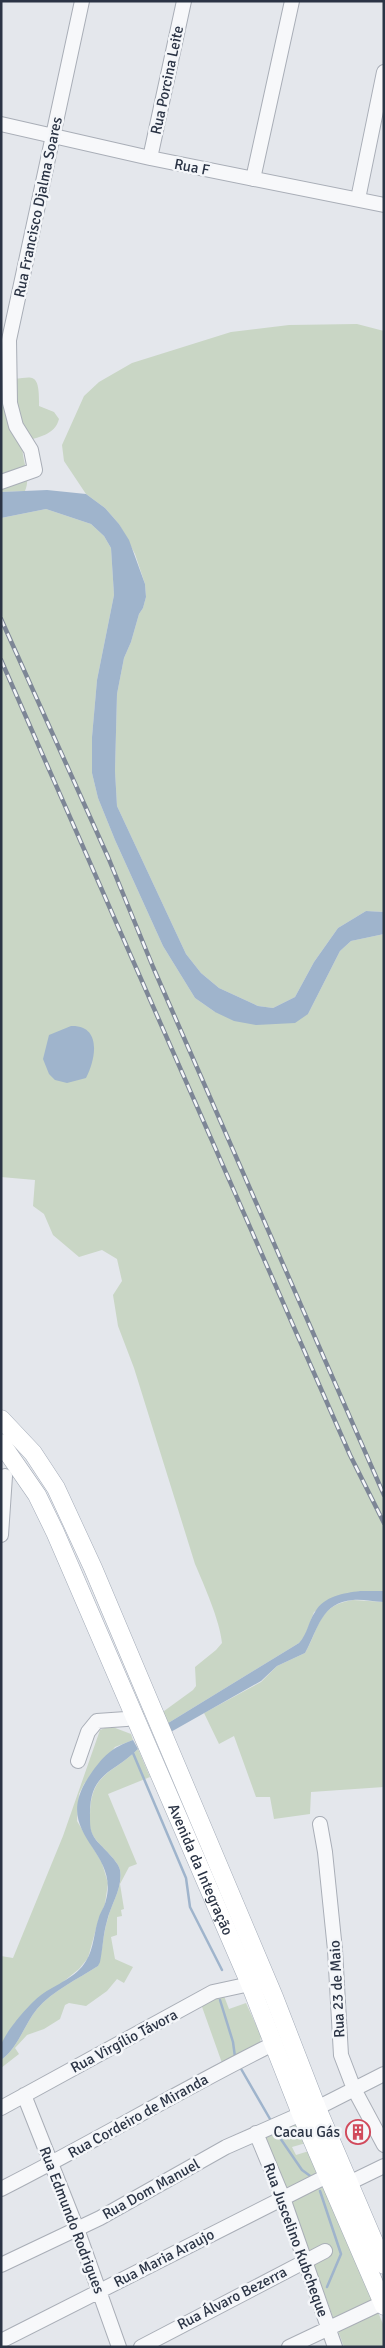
<svg xmlns="http://www.w3.org/2000/svg" width="385" height="2348" font-family="Signika,sans-serif">
<rect width="100%" height="100%" fill="#e4e7ec"/>
<path fill="#c9d6c5" d="M357,324L384,331V912L366,911L338,928L314,962L295,997L273,1008L258,1006L219,988L201,973L186,954L117,806L115,771L117,694L124,658L131,642L139,614L143,608L146,597L145,584L135,554L119,524L105,508L86,494L64,461L62,445L84,396L99,382L132,363L231,332L289,325Z
M1,376C26,386 40,360 39,406L54,412L59,419C55,435 38,437 23,442C20,460 32,474 25,491L1,492Z
M46,509L91,524L104,536L111,548L114,595L97,680L92,737V773L98,798L115,840L163,946L195,998L215,1012L308,1014L340,951L351,941L384,934V1591H360L314,1612L305,1636L299,1643L165,1725L160,1714L193,1690L196,1686L195,1667L216,1650L222,1643C220,1621 204,1585 195,1564L134,1368L118,1326L113,1295L122,1281L117,1259L102,1250L79,1257L53,1235L44,1214L33,1206L35,1180L1,1177V518Z
M353,1600L384,1602V1787L311,1792L310,1814L274,1819L270,1797H256L234,1736L219,1744L204,1713L261,1682L277,1666L305,1653C320,1627 318,1605 353,1600Z
M110,1726L131,1734L133,1740L115,1747L84,1784L79,1794L77,1821L102,1863L108,1883L105,1904L99,1918L88,1958L79,1969L58,1986L1,2045V1956L13,1958L63,1836L100,1730Z
M138,1749L150,1777L108,1794L137,1864L129,1867L120,1884L124,1909L121,1910L122,1916L117,1917V1935L111,1937L115,1959L133,1967L124,1983L117,1979L107,1991L86,2006L69,2003L65,2005L60,2019L44,2029L27,2035L15,2048L19,2054L1,2068V2060C18,2048 24,2025 37,2009C52,1991 78,1979 98,1966C103,1950 103,1933 108,1918C112,1902 123,1887 120,1870C119,1862 102,1847 97,1841C90,1833 89,1826 90,1816C90,1772 113,1774 138,1749Z
M224,1996L229,2009L246,2003L261,2036L260,2043L222,2063L201,2004L212,1998Z
M296,2123L306,2143L292,2147L296,2155L309,2151L319,2172L317,2175L286,2190L264,2136Z
M319,2183L325,2186L383,2324L384,2347H344L291,2203L292,2199Z"/>
<path fill="#9fb4cc" d="M47,490L86,494L105,508L119,524L129,540L145,584L146,597L143,608L139,614L131,642L124,658L117,694L115,771L117,806L186,954L201,973L219,988L258,1006L273,1008L295,997L314,962L338,928L366,911L384,912V934L351,941L340,951L308,1014L295,1023L256,1025L234,1021L215,1012L195,998L163,946L115,840L98,798L92,773V737L97,680L114,595L111,548L104,536L91,524L46,509L1,518V492Z
M71,1026C102,1025 96,1059 86,1078L67,1083L55,1080L49,1074L43,1059L49,1035Z
M360,1591H384V1602C373,1602 363,1599 353,1600C321,1602 318,1630 305,1653L277,1666L261,1681L169,1733L165,1725L299,1643C308,1633 308,1622 315,1612C324,1596 344,1593 360,1591Z
M133,1740L138,1749C113,1774 89,1772 90,1816C90,1826 90,1832 96,1840C102,1847 119,1862 120,1870C123,1888 111,1904 107,1921C103,1934 103,1948 100,1962L98,1966C78,1979 52,1991 37,2009C24,2025 18,2048 1,2060C1,2056 0,2049 1,2045C6,2031 29,2004 41,1995C56,1984 76,1978 86,1961C94,1949 94,1931 99,1917C101,1911 105,1906 106,1900C120,1849 49,1834 90,1775C103,1756 111,1748 133,1740Z"/>
<g fill="none" stroke-linecap="round" stroke-linejoin="round">
<path stroke="#9fb4cc" stroke-width="2.5" d="M133,1753L186,1878L190,1907L222,1970
M220,2000L233,2042L235,2057
M240,2067L270,2119
M278,2135L302,2170L313,2178
M320,2191L341,2254L327,2287"/>
<defs>
<path id="minor" d="M1,124L150,158L384,205
M150,158L184,1
M253,179L292,1
M358,199L384,72
M1,482L35,470L31,450L16,426L10,403L9,340L82,1
M1,1535L5,1476
M78,1761L88,1732L97,1721L126,1719L136,1716
M320,1824L325,1852L335,1950L341,2055L354,2089L384,2145
M24,2095L77,2229L119,2347
M1,2108L213,1992L250,1984
M317,2108L384,2074
M256,2133L283,2198L335,2347
M349,2183L384,2166
M1,2189C94,2142 182,2089 275,2043
M1,2265L100,2218L226,2147L301,2114
M1,2341L327,2176
M141,2347L325,2251
M289,2347L382,2303"/>
<g id="major">
<path d="M1,1419L33,1453L56,1488L93,1568L274,1997L317,2108L384,2265"/>
<path id="s1" d="M1,1443L37,1495L55,1532L250,1984L301,2114L384,2306"/>
</g>
</defs>
<use href="#minor" stroke="#a9aeb7" stroke-width="16"/>
<use href="#major" stroke="#a3abb8" stroke-width="19"/>
<use href="#minor" stroke="#f7f8fa" stroke-width="14"/>
<use href="#major" stroke="#fff" stroke-width="18"/>
<defs>
<path id="rail" d="M1,619L108,857L153,967L384,1495
M1,660L350,1455L384,1523"/>
</defs>
<use href="#rail" stroke="#7d8696" stroke-width="4.5"/>
<use href="#rail" stroke="#f4f6f9" stroke-width="2.5" stroke-dasharray="8" stroke-linecap="butt"/>
</g>
<defs>
<symbol id="building-ring" viewBox="-11 -11 22 22"><circle r="9.5" fill="#f4f6f9" stroke="#d1495b" stroke-width="1.5"/><path d="M-4-6H4V6H1V3H-1V6H-4ZM-2.5-4.3h1.7v1.8h-1.7ZM.8-4.3h1.7v1.8H.8ZM-2.5-1h1.7V.8h-1.7ZM.8-1h1.7V.8H.8Z" fill="#d1495b"/></symbol>
</defs>
<g fill-rule="evenodd">
<use href="#building-ring" x="344" y="2118" width="28" height="28"/>
</g>
<g text-anchor="middle" stroke-width="5" stroke-linejoin="round" paint-order="stroke">
<g font-size="15" fill="#2b3445" stroke="#f4f6f9">
<text transform="translate(167 80) rotate(-78)" y="5">Rua Porcina Leite</text>
<text transform="translate(192 167) rotate(11)" y="5">Rua F</text>
<text transform="translate(38 207) rotate(-78)" y="5">Rua Francisco Djalma Soares</text>
<text dy="5" stroke="none"><textPath href="#s1" startOffset="472">Avenida da Integração</textPath></text>
<text transform="translate(337 1989) rotate(-93)" y="5">Rua 23 de Maio</text>
<text transform="translate(124 2041) rotate(-28)" y="5">Rua Virgílio Távora</text>
<text transform="translate(138 2116) rotate(-29)" y="5">Rua Cordeiro de Miranda</text>
<text transform="translate(151 2189) rotate(-29)" y="5">Rua Dom Manuel</text>
<text transform="translate(72 2220) rotate(69)" y="5">Rua Edmundo Rodrigues</text>
<text transform="translate(296 2240) rotate(70)" y="5">Rua Juscelino Kubcheque</text>
<text transform="translate(164 2258) rotate(-27)" y="5">Rua Maria Araujo</text>
<text transform="translate(232 2298) rotate(-27)" y="5">Rua Álvaro Bezerra</text>
</g>
<g font-size="15" fill="#2b3445" stroke="#f4f6f9" text-anchor="end">
<text x="340" y="2137">Cacau Gás</text>
</g>
</g>
<rect width="385" height="2348" fill="none" stroke="#2b3445" stroke-width="5"/>
</svg>
